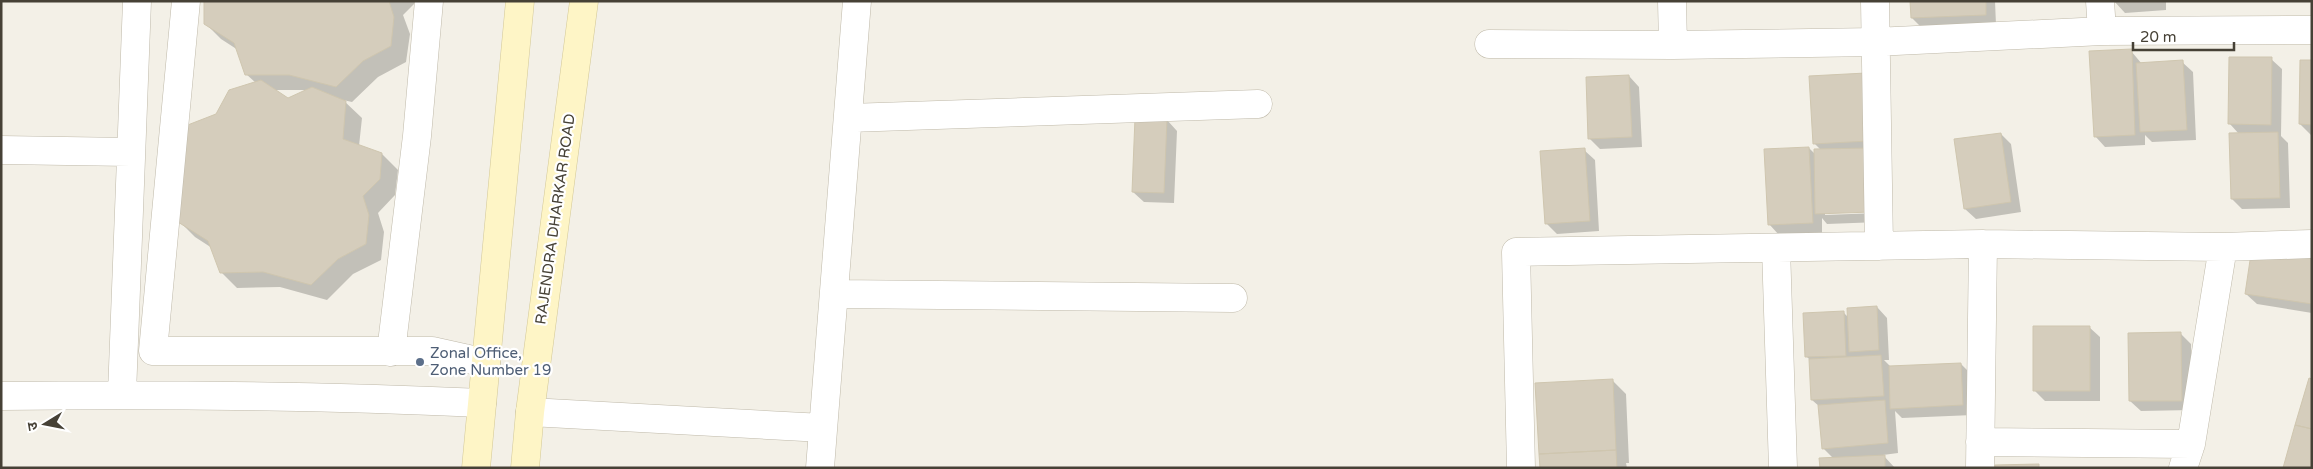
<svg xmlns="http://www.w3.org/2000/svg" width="2313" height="469" font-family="'Varela Round','Noto Sans Devanagari',sans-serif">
<rect width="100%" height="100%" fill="#f3f0e7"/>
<path fill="#0003" fill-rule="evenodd" d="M205,1H417L403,15L410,34L406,62L378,77L352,102L343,100L362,118L359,146L382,154L398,170L395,195L378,213L384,232L381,260L353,274L327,300L280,287L237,288L221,272L212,248L195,237L179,221L217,115L256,83L246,74L238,50L221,39L205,23ZM273,90H310L288,100Z
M1911,1H1995L1996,25L1922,28L1912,18Z
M2114,1H2166V10L2125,13Z
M2131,51L2142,64L2182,62L2193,72L2196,140L2152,142L2145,135V145L2105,147L2095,136Z
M2271,59L2282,69L2281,136L2288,143L2290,208L2242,209L2232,199L2239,134L2230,124Z
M2312,61V136L2300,124Z
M1865,75L1880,222L1827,224L1822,218V233L1779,235L1769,224L1809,148L1815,154L1821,150L1814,143ZM1877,211V213L1825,215V212Z
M1629,76L1639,87L1642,147L1600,149L1589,138Z
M1167,120L1177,131L1174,203L1144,202L1133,192Z
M2001,134L2011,144L2021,212L1976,219L1965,209Z
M1584,150L1595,160L1599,231L1557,234L1546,223Z
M2312,260V313L2257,304L2246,294Z
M1877,307L1887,318L1889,360H1884L1891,367L1961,364L1971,374L1973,415L1902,418L1895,411L1898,453L1883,455L1895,468H1821L1833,458L1823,448L1820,407L1812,400L1810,360L1806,356L1844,313L1849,318Z
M2089,327L2100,337V401H2045L2035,391Z
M2181,334L2191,344L2192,410L2141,411L2130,401Z
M1612,380L1626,394L1629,463H1626L1627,468H1541Z"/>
<path fill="#d5cdbc" stroke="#cfc6af" d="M204,1H389L394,17L391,46L363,61L336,87L289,75H245L234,43L204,24Z
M1910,1H1986V15L1911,18Z
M2132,49L2135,135L2094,137L2089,51Z
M2229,57H2272L2271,125L2228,124Z
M2183,60L2187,130L2140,132L2136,63Z
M2300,60H2312V125L2299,124Z
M1866,73L1869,141L1813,144L1809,76Z
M1629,75L1632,137L1588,139L1586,77Z
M261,80L288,98L312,87L346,101L343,139L382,153L380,179L363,196L369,215L366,244L338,259L311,285L263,272L220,273L208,241L178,222L180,128L216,114L229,90Z
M1135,118L1167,119L1164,193L1132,192Z
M2278,132L2280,198L2231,199L2229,133Z
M2001,133L2011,202L1964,209L1954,139Z
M1809,147L1813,223L1768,225L1764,149Z
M1585,148L1590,221L1545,224L1540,151Z
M1869,148L1871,212L1815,214L1814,149Z
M2252,247L2312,259V304L2245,294Z
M1877,306L1879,350L1849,352L1847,308Z
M1844,311L1846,356L1805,357L1803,313Z
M2033,326H2090V391H2033Z
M2181,332L2182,401H2129L2128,333Z
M1881,355L1884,396L1811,400L1809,359Z
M1961,363L1963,405L1890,409L1889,366Z
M2309,378L2312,379V429L2295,425Z
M1613,379L1616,450L1539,454L1535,383Z
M1885,400L1888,443L1822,449L1818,405Z
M2295,425L2312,429V468H2283Z
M1616,450L1617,468H1540L1539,454Z
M1885,455V468H1820L1819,458Z
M2039,464V468H1995V465Z"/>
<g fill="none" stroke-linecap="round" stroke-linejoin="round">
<defs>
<path id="minor" d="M186,1L153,351H432L486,363
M1672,1L1673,45
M1875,1L1879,246
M2100,1L2102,31
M1489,44L1673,45L1875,42L2102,31L2312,30
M849,118L1258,104
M1,150L130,152
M1776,248L1783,468
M835,294L1233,298
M391,352L417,136L429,1
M122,394L137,1
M1,396C162,394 322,396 482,403
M530,412L823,428
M1980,442L2191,444
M820,468L857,1
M1521,468L1516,252L1983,244L2223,247L2312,244
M1980,468L1983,244
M2183,468L2191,444L2223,247"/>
<path id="secondary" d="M476,468L520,1
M525,468L530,412L584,1"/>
</defs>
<use href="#minor" stroke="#bfb9a9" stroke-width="29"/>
<use href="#secondary" stroke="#d3c897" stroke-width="29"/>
<use href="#minor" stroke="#fff" stroke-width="28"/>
<use href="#secondary" stroke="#fef5c6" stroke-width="28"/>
</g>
<circle fill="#5c6f8a" stroke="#fff" stroke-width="2" cx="420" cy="362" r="5"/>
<g text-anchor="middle" stroke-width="4.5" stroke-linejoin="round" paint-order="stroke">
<g font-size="15" fill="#464136" stroke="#fff">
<text transform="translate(555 219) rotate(-82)" y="5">RAJENDRA DHARKAR ROAD</text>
</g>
<g font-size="15" fill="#4e5e75" stroke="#fff" text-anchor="start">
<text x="430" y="358">Zonal Office,<tspan x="430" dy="17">Zone Number 19</tspan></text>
</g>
</g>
<rect width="2313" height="469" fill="none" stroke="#464136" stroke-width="5"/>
<g transform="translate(45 424) rotate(260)" stroke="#ffffff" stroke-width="4" paint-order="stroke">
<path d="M0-4L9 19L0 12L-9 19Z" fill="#464136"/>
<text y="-8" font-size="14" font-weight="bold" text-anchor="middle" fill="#464136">उ</text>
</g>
<path d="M2133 42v8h101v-8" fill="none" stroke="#464136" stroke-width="2.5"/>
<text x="2140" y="42" font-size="15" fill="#464136" stroke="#ffffff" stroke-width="4" paint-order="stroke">20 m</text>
</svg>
